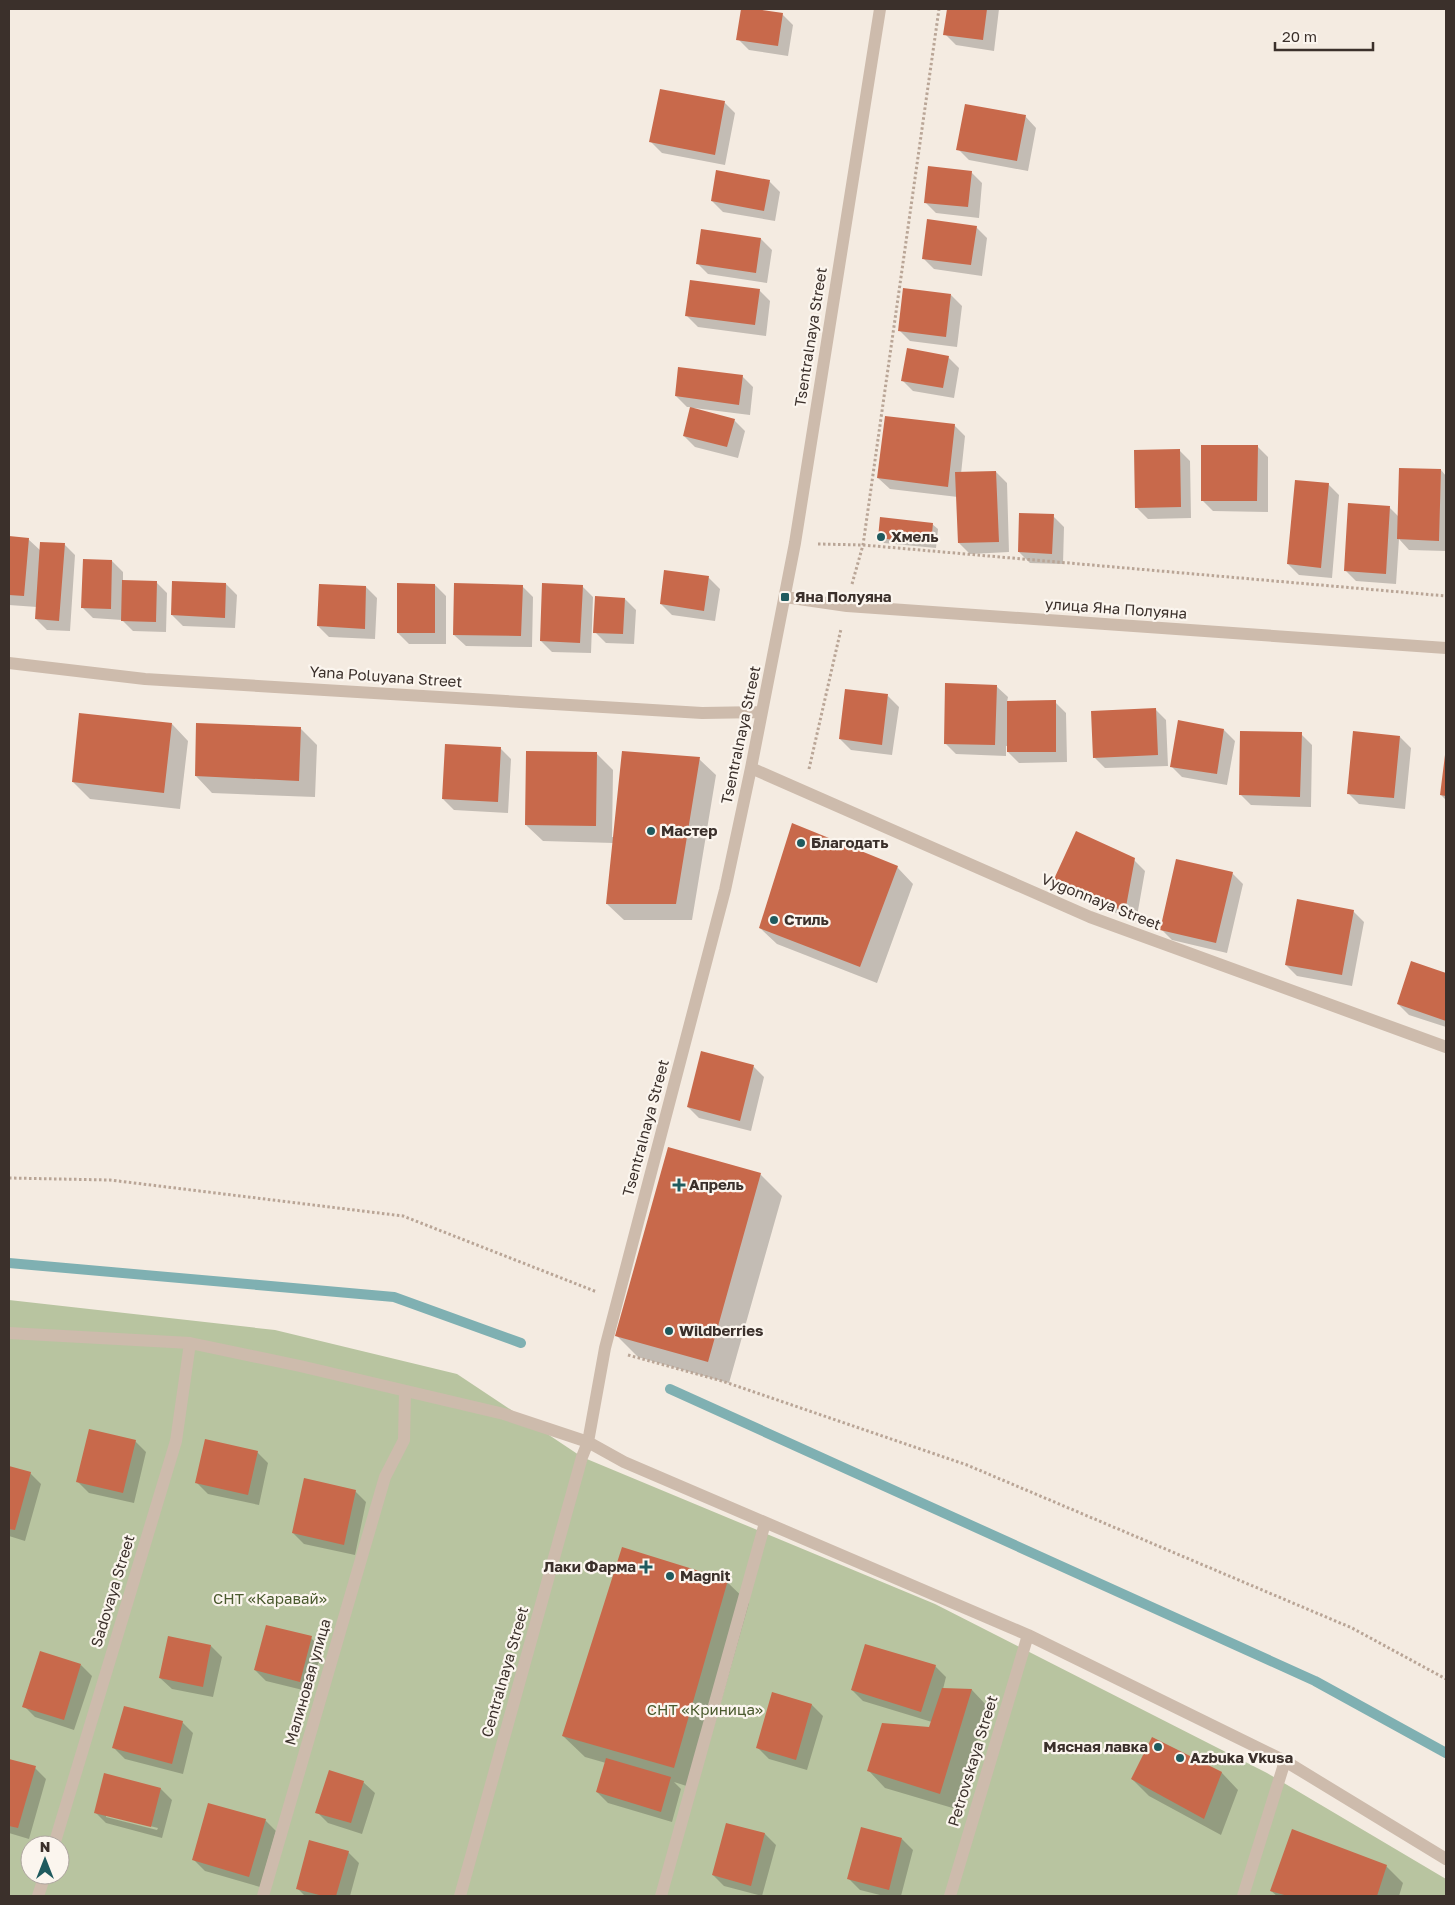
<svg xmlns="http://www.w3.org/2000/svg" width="1455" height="1905" font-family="'Golos Text',sans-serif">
<rect width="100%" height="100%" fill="#f4ebe1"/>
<path fill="#b8c4a0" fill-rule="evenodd" d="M9,1300L275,1330L457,1374L582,1457L935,1604L1267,1773L1446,1879V1896H9ZM30,1845H60V1875H30Z"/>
<path fill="#0003" fill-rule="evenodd" d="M742,9L782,14L793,25L788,56L749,50L738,39Z
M948,9H999L994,51L956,45L945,34Z
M724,102L735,113L725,165L662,153L651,142Z
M1025,116L1036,128L1028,171L969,160L958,149Z
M971,172L982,183L979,218L936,213L925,202Z
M769,181L780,192L775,221L723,212L712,201Z
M976,227L987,238L982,276L934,269L923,258Z
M761,239L772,250L767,283L708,274L697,263Z
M759,290L770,301L766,336L698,327L687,316Z
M951,295L962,306L957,347L910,341L899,330Z
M948,357L959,368L954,398L913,391L902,380Z
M742,376L753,387L750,415L694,408V410L734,420L745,431L738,458L695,447L684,436L691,407H687L676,396Z
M954,425L965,436L961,474L996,472L1007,483L1009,552L970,554L959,543L958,497L890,489L878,478Z
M1257,446L1268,457V512L1213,511L1202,500Z
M1179,450L1190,461L1191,518L1148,519L1137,508Z
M1441,470L1446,476V551L1409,550L1399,539L1396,584L1356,581L1345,570L1389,507L1399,517Z
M1328,484L1339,495L1332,578L1299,575L1288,564Z
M1053,516L1064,527L1063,564L1030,563L1019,552Z
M932,524L938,529L936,548L884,543L879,537Z
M9,538L28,539L41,551L64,544L75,555L70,631L47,630L36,619L37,607L9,605Z
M112,561L123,572V581L156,582L167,593L166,632L133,631L122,620L93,618L82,607Z
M665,571L709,578L720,589L715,621L672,615L661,604Z
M226,584L237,595L235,628L183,626L172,615Z
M435,585L446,596V644H409L398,633Z
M522,586L533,597L532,647L466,646L454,635Z
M582,586L593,597L591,653L552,652L541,641Z
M366,587L377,598L375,639L329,637L318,626Z
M625,599L636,610L634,644L606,643L595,632Z
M996,686L1008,697L1007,702H1055L1066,713L1067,762L1019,763L1008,752V746H1006V756L956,754L945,743Z
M888,696L899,707L892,755L851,750L840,739Z
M1155,709L1166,720L1168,766L1105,768L1094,757Z
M172,724L188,741L180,809L90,799L73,782Z
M300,728L317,745L315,797L212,793L196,776Z
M1224,730L1235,741L1227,785L1182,777L1171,766Z
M1301,734L1312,745L1311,807L1251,805L1240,794Z
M1400,737L1411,748L1405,809L1359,804L1348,793Z
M500,748L511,759L508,813L454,810L443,799Z
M597,754L613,770L612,837H614L699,759L716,775L692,920H624L607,904L614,843L543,841L526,825Z
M1446,755V800L1441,795Z
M1134,860L1145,871L1136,922L1066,890L1055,879Z
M897,867L913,884L877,983L777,944L760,928Z
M1232,873L1243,884L1227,953L1172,940L1161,929Z
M1353,911L1364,922L1352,986L1297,976L1286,965Z
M1412,963L1446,974V1027L1409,1015L1398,1004Z
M753,1066L764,1077L751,1131L699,1118L688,1107Z
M760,1174L782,1196L729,1383L638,1357L616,1335Z
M135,1441L146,1452L134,1503L89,1493L78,1482Z
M257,1452L268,1463L259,1505L208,1494L197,1483Z
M9,1467L30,1473L41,1484L25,1541L9,1536Z
M355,1491L366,1502L355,1555L304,1544L293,1533Z
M727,1582L749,1603L696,1789L674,1782L681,1789L672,1822L608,1803L597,1792L606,1763L585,1757L563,1736Z
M311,1638L322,1649L311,1692L266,1681L255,1670Z
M211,1646L222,1657L213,1697L172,1689L160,1678Z
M81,1665L92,1676L74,1730L35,1717L24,1706Z
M935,1666L946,1677L943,1689L972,1690L988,1707L956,1809L885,1788L869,1771L930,1729L932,1722L863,1701L852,1690Z
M773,1694L812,1705L823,1716L807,1770L769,1759L758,1748Z
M182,1722L193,1733L183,1774L125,1759L114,1748Z
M1153,1738L1222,1773L1238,1790L1221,1835L1149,1796L1132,1779Z
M9,1760L35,1768L46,1779L29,1839L9,1833Z
M363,1782L375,1793L362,1834L328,1823L317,1812Z
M161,1789L172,1800L162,1838L106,1823L95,1812ZM106,1815L158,1828L157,1830L106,1817Z
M265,1820L276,1831L260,1887L205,1871L194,1860Z
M727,1824L765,1834L776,1845L762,1896L724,1886L713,1875Z
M902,1839L913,1850L901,1896H884L860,1890L849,1879Z
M348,1852L359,1863L350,1896H305L297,1888Z
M1386,1866L1403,1883L1399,1896H1277L1271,1891Z"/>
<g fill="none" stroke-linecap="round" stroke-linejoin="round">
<path stroke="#7fb0b2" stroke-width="10" d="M9,1263L394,1297L521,1343
M670,1389L1315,1681L1446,1753"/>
</g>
<path fill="#c8694b" d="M741,9H755L783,13L778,46L736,40Z
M947,9H987L983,40L943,35Z
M660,89L725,101L715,155L649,142Z
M965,104L1026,115L1017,161L956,150Z
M928,166L972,171L968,207L924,203Z
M716,170L770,180L764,211L711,201Z
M927,219L977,226L971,265L922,259Z
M701,229L761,238L756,273L696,264Z
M690,280L760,289L755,325L685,316Z
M903,288L951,294L946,337L898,331Z
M907,348L949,356L943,388L901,381Z
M678,367L743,375L739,405L675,396Z
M690,407L735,419L727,447L683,436Z
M885,416L955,424L948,487L877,478Z
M1201,445H1258L1257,501H1201Z
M1180,449L1181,507L1135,508L1134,450Z
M1399,468L1441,469L1439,541L1397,539Z
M996,471L999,542L958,543L955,472Z
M1295,480L1329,483L1321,568L1287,564Z
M1348,503L1390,506L1386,574L1344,571Z
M1019,513L1054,514L1052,554L1018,552Z
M880,517L933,523L931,544L878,538Z
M9,536L29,538L24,596L9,595Z
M40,542L65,543L59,621L35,619Z
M83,559L112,560L111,609L81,608Z
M664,570L709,576L704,611L660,604Z
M122,580L157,581L156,622L121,621Z
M172,581L226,583L225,618L171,615Z
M397,583L435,584V633H397Z
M454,583L523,585L521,636L453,635Z
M542,583L583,585L580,643L540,641Z
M319,584L366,586L365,629L317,626Z
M595,596L625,598L623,634L593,633Z
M945,683L997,685L995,745L944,744Z
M845,689L888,694L882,745L839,739Z
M1056,700V752H1007V701Z
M1156,708L1158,755L1093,758L1091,711Z
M79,713L172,723L164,793L72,782Z
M1178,720L1224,729L1217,774L1170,767Z
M196,723L301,727L299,781L195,776Z
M1240,731L1302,732L1300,797L1239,795Z
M1353,731L1400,736L1394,798L1347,794Z
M445,744L501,747L498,802L442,799Z
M526,751L597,752L596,826L525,825Z
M622,751L700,757L676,904H606Z
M1445,755H1446V796L1440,795Z
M792,823L898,866L860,967L759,928Z
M1076,831L1135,858L1125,912L1054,879Z
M1176,859L1233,872L1216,943L1160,930Z
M1297,899L1354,910L1342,975L1285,965Z
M1411,961L1446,973V1021L1397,1004Z
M701,1051L754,1065L740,1121L687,1107Z
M668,1147L761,1173L708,1362L615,1336Z
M89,1429L136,1440L123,1493L76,1482Z
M205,1439L258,1451L248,1495L195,1483Z
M9,1466L31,1472L15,1530L9,1529Z
M304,1478L356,1490L344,1545L292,1533Z
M622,1547L728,1580L674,1768L562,1736Z
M266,1625L312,1636L300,1682L254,1670Z
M168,1636L211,1645L203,1687L159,1678Z
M865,1644L936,1665L921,1712L851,1690Z
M40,1651L81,1664L64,1720L22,1707Z
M942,1688L972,1689L940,1794L867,1771L882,1723L929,1727Z
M772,1692L812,1704L796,1760L756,1748Z
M124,1706L183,1721L172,1764L112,1748Z
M1152,1737L1222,1772L1204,1819L1131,1779Z
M606,1758L671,1777L661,1812L596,1792Z
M9,1759L36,1766L18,1828L9,1826Z
M329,1770L364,1781L351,1823L315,1813Z
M104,1773L161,1788L151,1827L94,1813Z
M208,1803L266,1819L249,1877L192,1860Z
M726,1823L765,1833L751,1886L712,1875Z
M861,1827L902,1838L889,1890L847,1879Z
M1292,1829L1387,1865L1377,1896H1288L1270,1891Z
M309,1840L349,1851L336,1896H323L296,1889Z"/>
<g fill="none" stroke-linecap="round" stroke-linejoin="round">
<path stroke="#b9a596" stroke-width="3" stroke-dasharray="2.5 2.5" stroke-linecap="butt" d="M818,544L863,545L1446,596
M852,584L863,545L939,9
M809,769L841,629
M9,1178L110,1180L403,1216L597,1292
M628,1355L722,1381L967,1465L1352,1628L1446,1679"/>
<path stroke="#cdbbac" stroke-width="12" d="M785,597L847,606L1446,648
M9,663L145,679L702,713L762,712
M751,768L1090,917L1446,1047
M9,1333L190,1343L300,1366L504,1414L588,1442L624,1462L1028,1635L1285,1761L1446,1859
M54,1845L176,1441L190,1343
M38,1896L45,1875
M263,1896L385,1477L404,1440L405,1392
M460,1896L582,1457L588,1442L605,1348L725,890L751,768L795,543L880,9
M661,1896L765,1523
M950,1896L1028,1635
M1243,1896L1285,1761"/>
</g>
<g fill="#1f5a5e" stroke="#fbf5ee" stroke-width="2">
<circle cx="881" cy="537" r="5"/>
<rect x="780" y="592" width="10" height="10" rx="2.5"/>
<circle cx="651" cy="831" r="5"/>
<circle cx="801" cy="843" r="5"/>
<circle cx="774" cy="920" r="5"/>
<path d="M676.5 1177.5h5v5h5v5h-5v5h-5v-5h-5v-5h5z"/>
<circle cx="669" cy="1331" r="5"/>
<path d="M643.5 1559.5h5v5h5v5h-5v5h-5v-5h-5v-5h5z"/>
<circle cx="670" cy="1576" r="5"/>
<circle cx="1158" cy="1747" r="5"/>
<circle cx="1180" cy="1758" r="5"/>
</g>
<g text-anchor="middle" stroke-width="4.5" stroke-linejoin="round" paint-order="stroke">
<g font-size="15" fill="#3b302b" stroke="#fbf5ee">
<text transform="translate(811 337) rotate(-81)" y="5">Tsentralnaya Street</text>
<text transform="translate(1116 609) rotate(4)" y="5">улица Яна Полуяна</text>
<text transform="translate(386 677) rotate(4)" y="5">Yana Poluyana Street</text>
<text transform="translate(741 735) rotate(-78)" y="5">Tsentralnaya Street</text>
<text transform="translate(1101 902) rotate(22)" y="5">Vygonnaya Street</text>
<text transform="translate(646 1128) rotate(-75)" y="5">Tsentralnaya Street</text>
<text transform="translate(113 1591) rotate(-73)" y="5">Sadovaya Street</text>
<text transform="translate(505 1672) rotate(-74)" y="5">Centralnaya Street</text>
<text transform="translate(308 1682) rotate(-74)" y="5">Малиновая улица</text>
<text transform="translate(973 1761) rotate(-73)" y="5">Petrovskaya Street</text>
</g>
<g font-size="15" font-weight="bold" fill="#3b302b" stroke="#fbf5ee" text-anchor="start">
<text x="891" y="542">Хмель</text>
<text x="795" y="602">Яна Полуяна</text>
<text x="661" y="836">Мастер</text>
<text x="811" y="848">Благодать</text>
<text x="784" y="925">Стиль</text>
<text x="689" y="1190">Апрель</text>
<text x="679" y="1336">Wildberries</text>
<text x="636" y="1572" text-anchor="end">Лаки Фарма</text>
<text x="680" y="1581">Magnit</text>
<text x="1148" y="1752" text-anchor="end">Мясная лавка</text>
<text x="1190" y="1763">Azbuka Vkusa</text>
</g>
<g font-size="15" fill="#4a5a2e" stroke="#fbf5ee">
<text x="270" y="1604">СНТ «Каравай»</text>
<text x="705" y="1715">СНТ «Криница»</text>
</g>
</g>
<rect width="1455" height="1905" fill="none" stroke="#3b302b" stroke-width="20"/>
<g transform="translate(45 1860)"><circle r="24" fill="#fbf5ee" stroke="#aea6a0"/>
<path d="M0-4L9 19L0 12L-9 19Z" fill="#1f5a5e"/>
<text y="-8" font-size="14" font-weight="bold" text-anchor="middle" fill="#3b302b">N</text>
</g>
<path d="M1275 42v8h98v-8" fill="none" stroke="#3b302b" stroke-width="2.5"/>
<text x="1282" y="42" font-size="15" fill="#3b302b" stroke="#fbf5ee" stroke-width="4" paint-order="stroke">20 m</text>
</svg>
